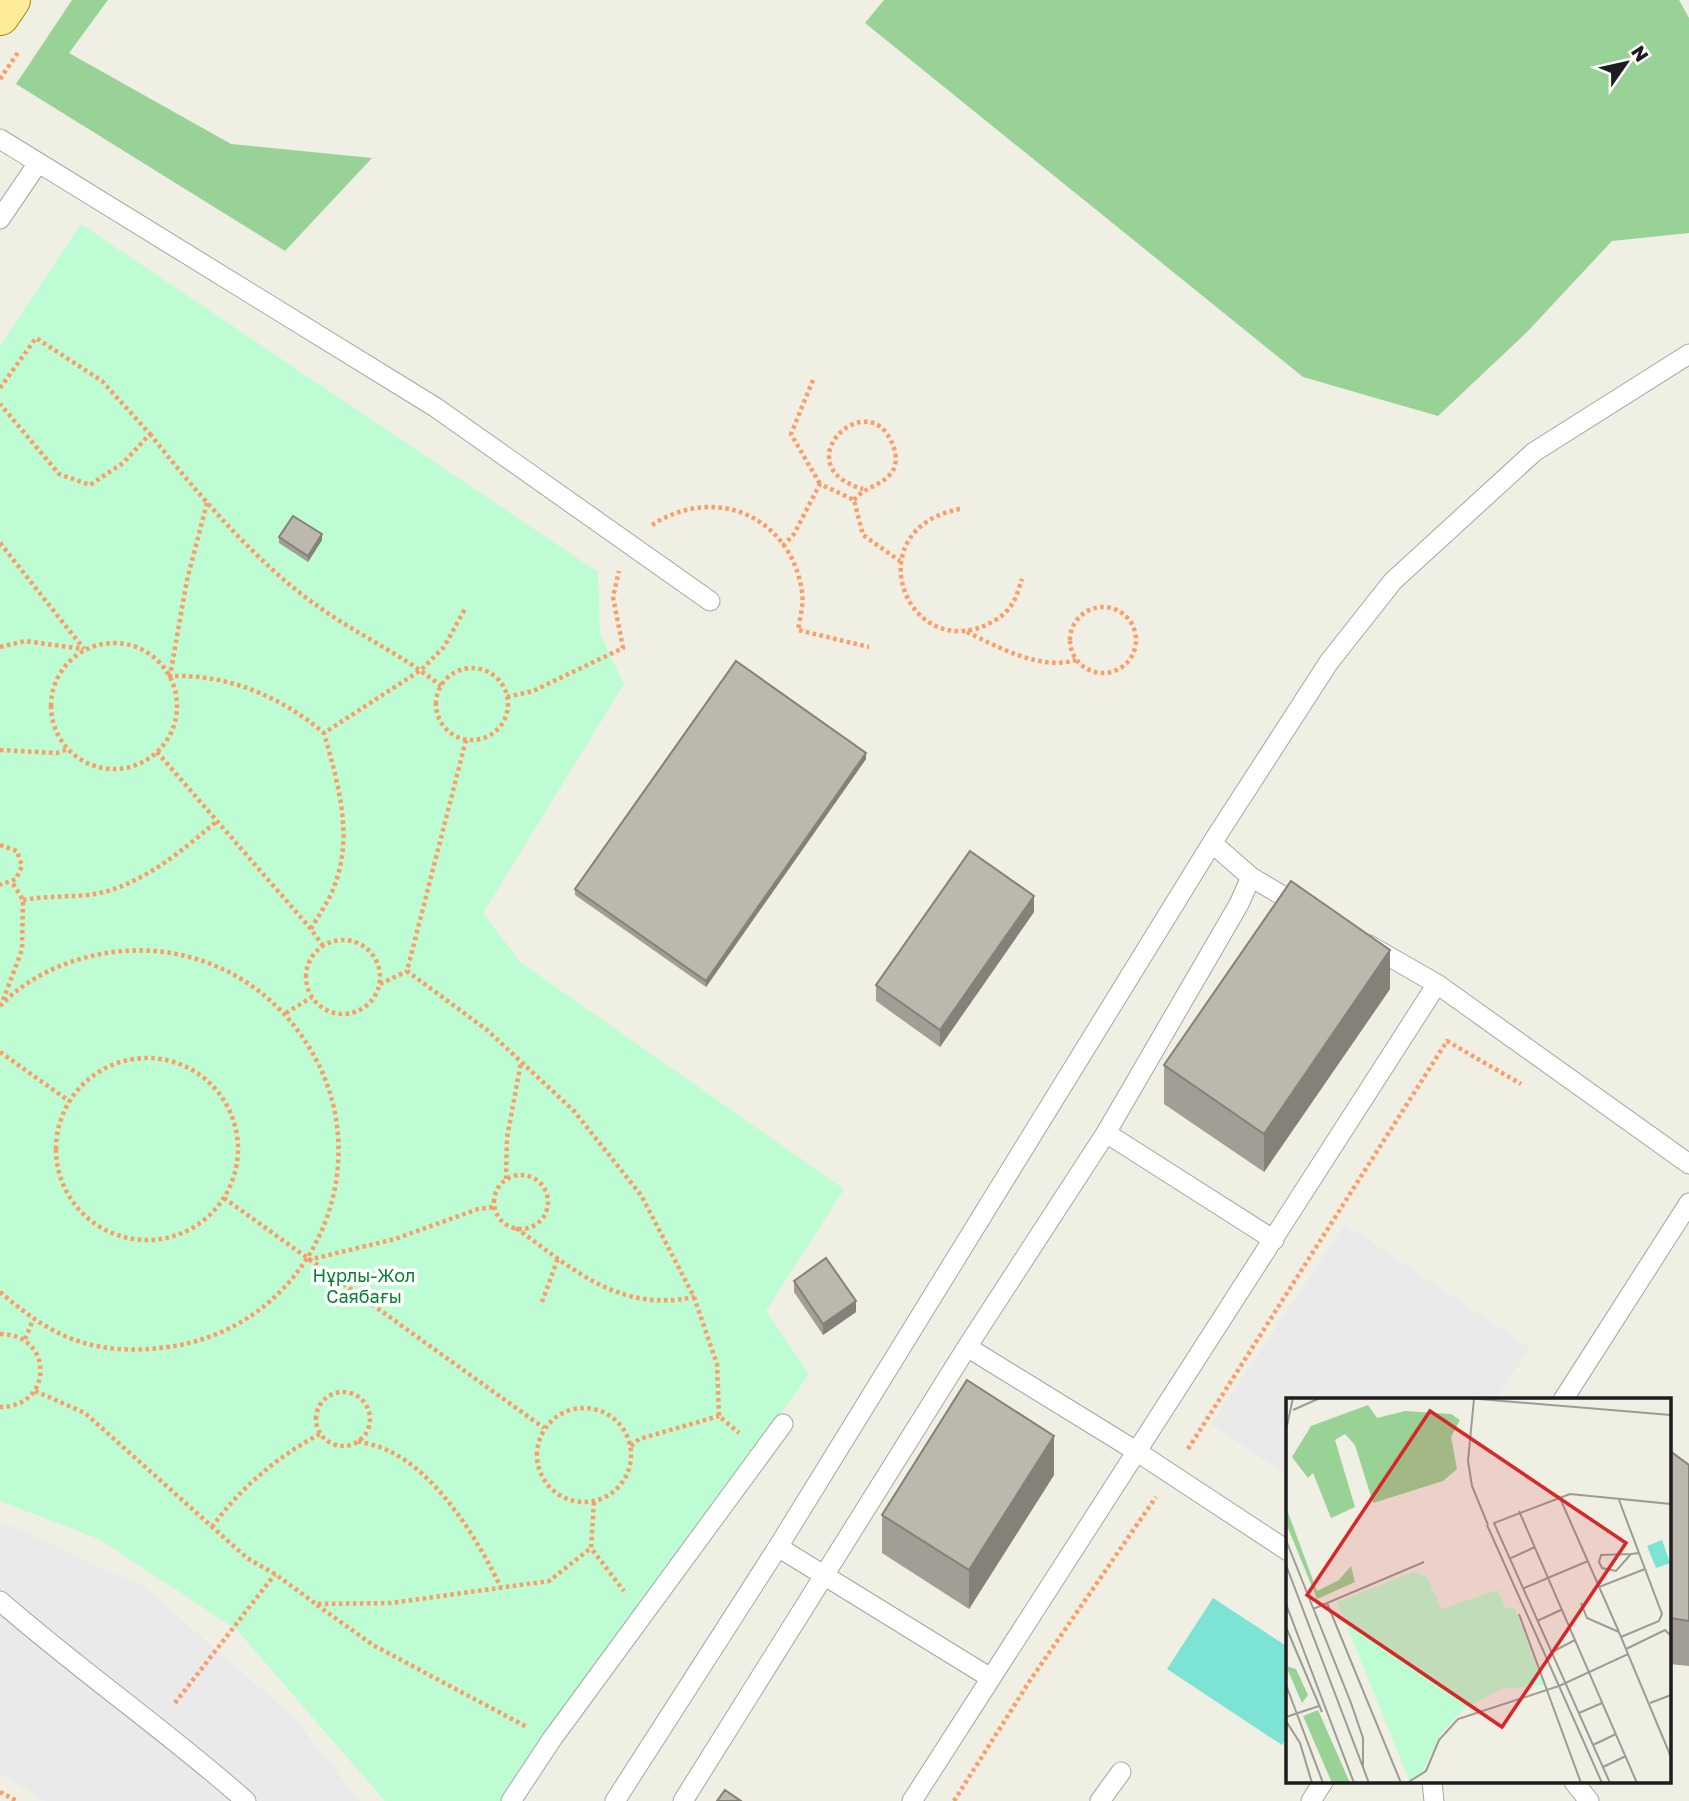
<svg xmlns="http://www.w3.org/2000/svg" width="1689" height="1801" font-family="'Golos Text',sans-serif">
<rect width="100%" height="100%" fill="#f0efe4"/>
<path fill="#99d296" d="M72,0H108L69,53L231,144L372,158L285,251L16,84Z
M884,0H1679L1689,18V233L1612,241L1527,332L1438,416L1303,377L865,23Z"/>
<path fill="#befcd3" d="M81,224L598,572L600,634L624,684L483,913L520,962L844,1189L766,1311L809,1374L501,1801H385L237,1630L99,1539L0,1501V346Z"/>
<path fill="#7de3d5" d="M1213,1598L1288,1647V1736L1282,1745L1167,1669Z"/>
<path fill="#eaeaea" d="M1345,1224L1530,1348L1495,1400H1288V1476L1211,1424Z
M0,1521L144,1587L292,1716L360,1801H45L0,1773Z"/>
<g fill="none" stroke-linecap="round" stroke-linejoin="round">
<defs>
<path id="service" d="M0,139L435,407L710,601
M0,219L38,163
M1251,877L1212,843L1329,662L1393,581L1534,452L1689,354
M1369,945L1437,984L1689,1164
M1106,1133L1274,1240
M967,1347L1136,1451L1288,1551
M1563,1400L1689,1203
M778,1547L989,1677
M0,1601C80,1671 167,1731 246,1801
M1432,1782L1434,1801
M1574,1782L1589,1801
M511,1801L552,1739L783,1424
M615,1801L778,1547L1212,843
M683,1801L967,1347L1106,1133L1239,904L1251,877L1303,908
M912,1801L1437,984
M1100,1801L1121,1772
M1311,1801L1323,1782"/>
<path id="primary" d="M0,16L11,0"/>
</defs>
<use href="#service" stroke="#a5a5a5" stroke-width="21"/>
<use href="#primary" stroke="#998c00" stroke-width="40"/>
<path stroke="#ff9b66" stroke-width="4.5" stroke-dasharray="3.5 3.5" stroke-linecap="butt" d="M0,79L19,51
M813,380L791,434L820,484
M0,388L36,338L102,381L150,434L123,463L90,485L59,474L0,404
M150,434C196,492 258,565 319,607C358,635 403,655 441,686
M854,500C865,486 881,487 892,472C898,463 896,450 891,441C866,385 783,466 863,489
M207,503L187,580L170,676C228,674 280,696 324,733
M960,509C859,528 902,652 978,628C991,624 1005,616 1012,604C1017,597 1019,587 1022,579
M652,525C715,484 791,516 802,592C804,604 800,618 798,630L869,647
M0,543L84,649
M783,546L794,534L820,484L854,500L863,535L900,561
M1070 640a33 33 0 1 1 66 0a33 33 0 1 1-66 0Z
M967,632C998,647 1041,671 1076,660
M51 706a63 63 0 1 1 126 0a63 63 0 1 1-126 0Z
M0,647L25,641L83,649
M436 704a36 36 0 1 1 72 0a36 36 0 1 1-72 0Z
M507,697L533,691L623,648L613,597L619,571
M466,740L407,971L487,1030L574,1111L641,1195L694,1297L717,1364L719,1416L739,1433
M0,750L57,753L68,749
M157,752L311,929
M0,845L17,851L22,866L16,879L0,885
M23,900C45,896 66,897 88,895C137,889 181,852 217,821
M306 977a37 37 0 1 1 74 0a37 37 0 1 1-74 0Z
M323,946L311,929C318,916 329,901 334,887C354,835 338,784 324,733L421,670L444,647L466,607
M380,984L407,971
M3,1000L22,950L23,900L12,882
M0,1006C42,962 112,943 171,953C224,962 270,991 301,1035C390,1159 312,1334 159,1348C134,1351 106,1350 81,1342C49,1332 25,1313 0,1292
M286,1013L312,997
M0,1052L69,1101
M56 1149a91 91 0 1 1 182 0a91 91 0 1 1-182 0Z
M494 1202a27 27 0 1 1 54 0a27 27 0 1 1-54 0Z
M506,1179L507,1138L521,1062
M224,1198L544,1428
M516,1228C573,1269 619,1313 694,1297
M308,1260L395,1239L478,1209L494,1207
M542,1302L558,1258
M0,1334C54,1334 54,1407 0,1407
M25,1339L33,1320
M35,1391L85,1413L247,1558L275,1574L316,1604L391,1603L549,1581L591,1548
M316 1419a27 27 0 1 1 54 0a27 27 0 1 1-54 0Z
M537 1455a47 47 0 1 1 94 0a47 47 0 1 1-94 0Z
M358,1441C368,1444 380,1446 389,1451C438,1474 479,1541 501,1588
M631,1446L639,1439L719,1416
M1188,1449L1447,1041L1521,1084
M594,1502L591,1548L624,1591
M212,1527C240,1488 278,1456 320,1434
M317,1605L373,1645L527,1727
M175,1703L275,1574
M0,1792L17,1801
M954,1801L1031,1679L1156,1497"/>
<use href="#service" stroke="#fff" stroke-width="19"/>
<use href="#primary" stroke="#ffec9a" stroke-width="38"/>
</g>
<path fill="#a39e95" d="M279,537L322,540L308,562L279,543Z
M866,759L706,987L575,895V889Z
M1034,912L940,1047L876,1001V985Z
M1390,989L1264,1172L1164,1104V1065Z
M794,1281L856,1312L823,1335L794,1292Z
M1670,1451L1689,1465V1666L1670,1664Z
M1054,1475L969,1609L882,1553V1515Z"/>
<path fill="#848179" d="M322,534V540L308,562V556Z
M866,753V759L706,987V981Z
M1034,896V912L940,1047V1030Z
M1390,950V989L1264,1172V1134Z
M856,1301V1312L823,1335V1324Z
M1054,1436V1475L969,1609V1570Z"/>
<path fill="#bdb8ad" stroke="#848179" stroke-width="2" d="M293,516L322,534L308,556L279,537Z
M736,661L866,753L706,981L575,889Z
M970,851L1034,896L940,1030L876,985Z
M1291,881L1390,950L1264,1134L1164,1065Z
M826,1258L856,1301L823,1324L794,1281Z
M967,1380L1054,1436L969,1570L882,1515Z
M1670,1451L1689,1465V1621L1670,1618Z
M725,1790L741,1801H717Z"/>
<g text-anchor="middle" stroke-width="7" stroke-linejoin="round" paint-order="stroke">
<g font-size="18" fill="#05832f" stroke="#fff">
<text x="364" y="1282">Нұрлы-Жол<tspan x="364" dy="21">Саябағы</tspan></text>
</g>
</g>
<g transform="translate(1286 1398)">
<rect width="385" height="385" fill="#f0efe4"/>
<path d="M82,7L91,20L119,13L165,16L174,22L165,39L171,71L157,83L87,105L69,47L59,36L49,42L69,109L45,120L27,75L22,80L6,59L25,28ZM0,109L31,193L53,182L65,168L69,184L31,201L0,125ZM0,268L10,271L22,297L16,305ZM32,312L64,385H46L17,318Z" fill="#99d296"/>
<path d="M127,174L141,179L155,211L212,192L219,210H229L258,287L215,291L178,311L155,335L135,377L123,382L51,204Z" fill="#befcd3"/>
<path d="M376,142L384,165L370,170L361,148Z" fill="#7de3d5"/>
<path fill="none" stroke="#9c9b95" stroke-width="2" d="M181,0L385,17M188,1L182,63L186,88L202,127M7,12L34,0M0,32L7,0M273,98L333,234M333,102L376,216L373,223L335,239M233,113L351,385M0,142L65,305L77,340V370M345,156L330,173L316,170L313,164L315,157L345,156L353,155M225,160L249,149M0,167L83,385M313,189L359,171M238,190L302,163M41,205L115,385M295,205L301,220L333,234L342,256M0,206L68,385M27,211L138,164M233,216L295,385M251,223L275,212M0,229L36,314M340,251L379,232L385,238M266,254L289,242M0,287L37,385M364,305L385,297M293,315L316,305M0,319L33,308M0,323L14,345L26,385M307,347L330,336M317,369L340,358M121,385L140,373L153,342L172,321L273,288L201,127M316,385L273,288L342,256L385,359M324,385L208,125L284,96L385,106V130"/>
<path fill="#d62828" fill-opacity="0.15" stroke="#d62828" stroke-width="3.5" d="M144,13L340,145L216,329L21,197Z"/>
<rect width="385" height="385" fill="none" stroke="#1e1e1e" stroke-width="3.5"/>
</g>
<g transform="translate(1626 63) rotate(56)" stroke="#ffffff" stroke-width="5" paint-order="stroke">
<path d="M0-5L12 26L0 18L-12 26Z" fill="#1e1e1e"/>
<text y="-10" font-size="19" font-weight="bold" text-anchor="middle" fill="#1e1e1e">N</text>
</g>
</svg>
